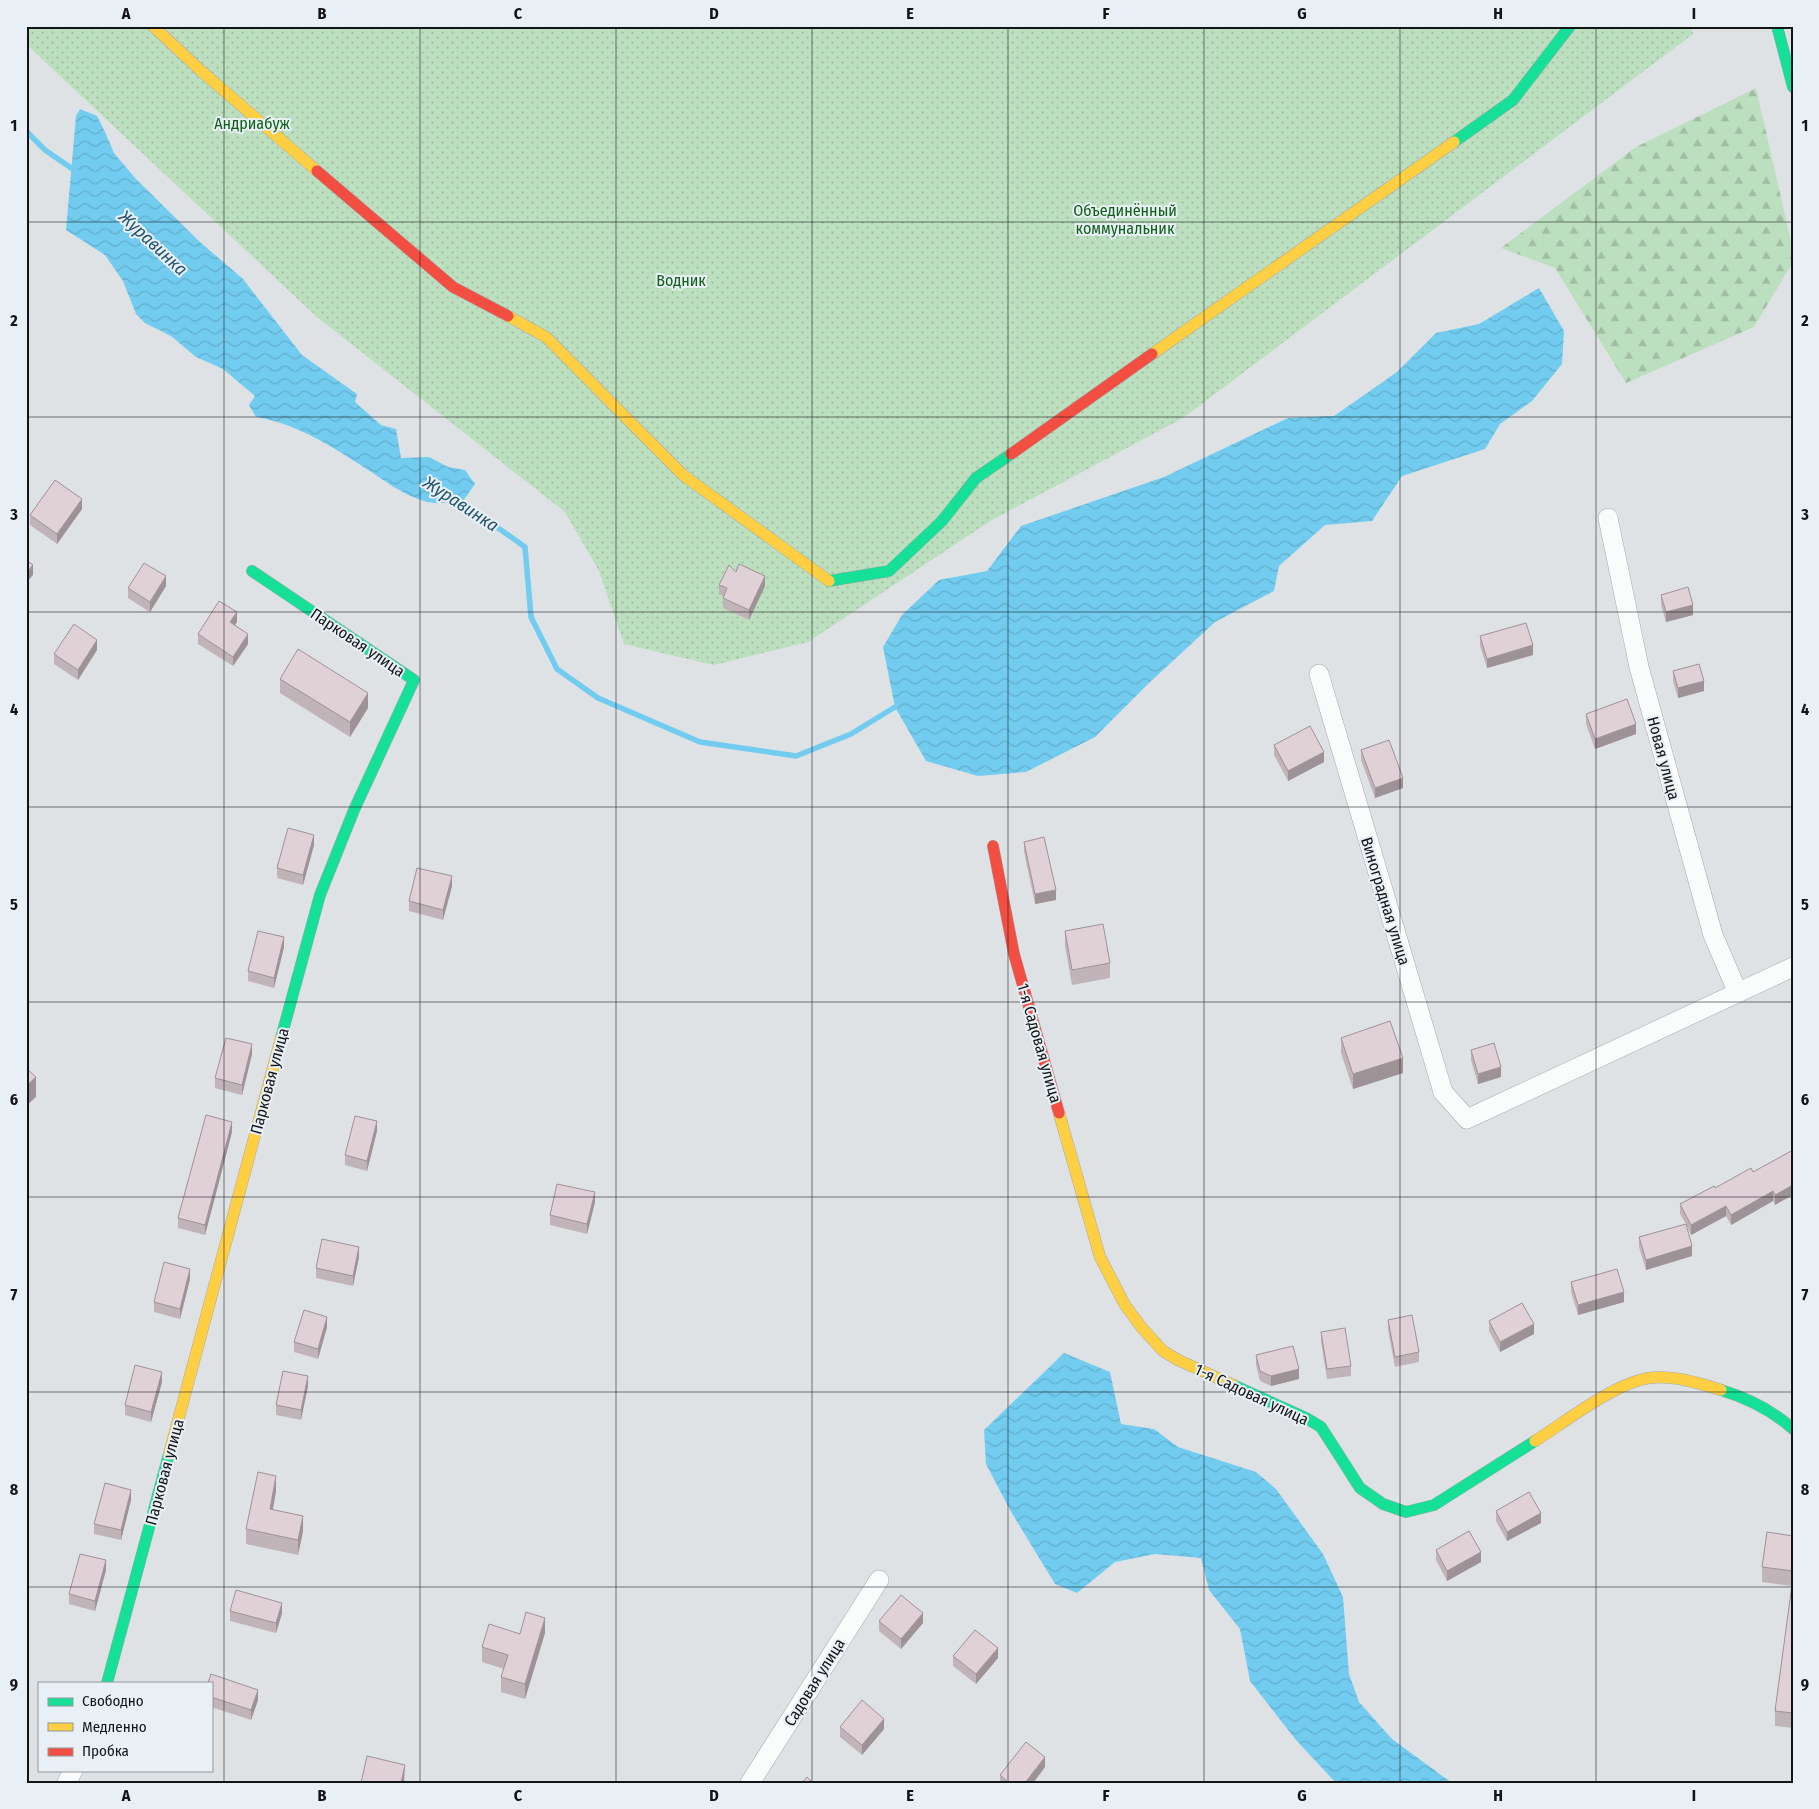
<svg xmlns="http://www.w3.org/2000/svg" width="1819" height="1809" font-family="'Fira Sans Condensed',sans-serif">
<defs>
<pattern id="forest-firs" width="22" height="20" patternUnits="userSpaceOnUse" patternTransform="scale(1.25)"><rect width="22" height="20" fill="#bcdfbf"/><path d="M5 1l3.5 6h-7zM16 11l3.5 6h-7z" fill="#a1bea3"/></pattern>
<pattern id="park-dots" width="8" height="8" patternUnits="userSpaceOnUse" patternTransform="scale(1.25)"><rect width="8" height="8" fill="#bcdfbf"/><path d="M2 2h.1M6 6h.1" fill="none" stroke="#a1bea3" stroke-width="1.8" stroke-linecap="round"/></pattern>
<pattern id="water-waves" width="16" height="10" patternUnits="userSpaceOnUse" patternTransform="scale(1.25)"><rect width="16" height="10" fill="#72ccf0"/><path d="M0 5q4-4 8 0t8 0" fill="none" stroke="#62aecd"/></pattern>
</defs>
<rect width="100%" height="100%" fill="#dee2e5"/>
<path fill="url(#forest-firs)" d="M1756,88L1793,250V262L1754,327L1626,383L1555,268L1501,248L1636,147Z"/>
<path fill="url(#park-dots)" d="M26,26H1691L1693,34L1183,418L992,520L808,642L714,665L624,644L599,571L565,512L317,317L26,44Z"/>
<path fill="url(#water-waves)" d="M80,109L97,116L105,132L114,153L136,179L200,242L243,279L302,355L357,394L355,402L381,425L396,429L401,458L429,457L448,467L465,470L475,484L463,501C451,502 435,505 424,501C406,496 389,484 373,473C337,450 300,424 256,417L249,405L255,396L223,369L196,357L171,336L145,323L136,314L123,281L105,255L66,230L76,116Z
M1539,288L1564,331L1562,364L1532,401L1500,424L1485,449L1402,476L1372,521L1325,525L1279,566L1274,591L1215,622L1149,683L1095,737L1026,772L978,776L926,761L895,707L883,647L902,615L939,580L987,571L1021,526L1164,477L1288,418L1334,416L1397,372L1436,333L1479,324Z
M1064,1353L1110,1372L1121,1424L1154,1429L1178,1447L1256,1472L1276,1489L1323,1554L1343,1597L1349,1674L1359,1702L1392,1739L1452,1783H1336L1296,1740L1250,1681L1240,1629L1209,1590L1201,1558L1155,1554L1115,1562L1077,1593L1055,1584L1010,1510L986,1464L984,1430Z"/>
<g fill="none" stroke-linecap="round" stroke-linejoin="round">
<path stroke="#72ccf0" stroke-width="5.5" d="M26,131L45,150L77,172
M456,498L525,547L531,617L557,669L598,698L700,742L796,756L851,734L895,707"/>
<defs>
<path id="street" d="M1608,518L1639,667L1713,935L1738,993
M1319,674L1443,1092L1467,1119L1793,967
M67,1783L73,1770
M750,1783L879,1580"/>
<path id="fast" d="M1777,26L1793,87
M1454,142L1513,100L1570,26
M252,571L414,680L354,810L320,895L281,1038
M829,581L889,571L942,521L976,478L1011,454
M1233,1385L1306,1418L1321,1427L1360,1488L1383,1504L1406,1512L1434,1505L1535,1441
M1721,1390C1747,1398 1772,1410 1793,1429
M107,1683L169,1454"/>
<path id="slow" d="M153,26L200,70L317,171
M508,316L546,337L683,475L829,581
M1152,354L1454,142
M1059,1113L1100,1257L1125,1305L1142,1328L1163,1351L1178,1360L1233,1385
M1535,1441C1565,1422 1615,1383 1649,1378C1673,1375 1699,1383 1721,1390
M169,1454L281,1038"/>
<path id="jam" d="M317,171L453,287L508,316
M1011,454L1152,354
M993,846L1014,954L1059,1113"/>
</defs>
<use href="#street" stroke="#a6a9ac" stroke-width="20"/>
<use href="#fast" stroke="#a6a9ac" stroke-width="12"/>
<use href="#slow" stroke="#a6a9ac" stroke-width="12"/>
<use href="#jam" stroke="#a6a9ac" stroke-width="12"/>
<use href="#street" stroke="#fafbfb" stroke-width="19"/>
<use href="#fast" stroke="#16e098" stroke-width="11"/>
<use href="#slow" stroke="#ffcf43" stroke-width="11"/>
<use href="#jam" stroke="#f24e42" stroke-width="11"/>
</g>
<path fill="#c1b4b9" d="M82,509L57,544L30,525V515Z
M736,572L765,586L749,620L723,608V596L719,594V585Z
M166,586L150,612L128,598V588Z
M1661,595L1693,615L1666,622L1661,605Z
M237,622L235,625L248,644L233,666L198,644V634Z
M1480,636L1533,655L1487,668L1480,646Z
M97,650L78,680L54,664V654Z
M1673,671L1704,691L1678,698L1673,681Z
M280,679L368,708L350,737L280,693Z
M1586,714L1636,734L1595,749L1586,724Z
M1274,745L1324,762L1288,781L1274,755Z
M1361,750L1403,788L1375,798L1361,760Z
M1024,842L1056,900L1035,904L1024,852Z
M314,845L303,885L277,878V868Z
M452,886L443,920L409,911V901Z
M1065,931L1110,963V978L1072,985L1065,946Z
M284,947L274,988L248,981V971Z
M1341,1038L1403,1073L1353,1089L1341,1053Z
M1471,1050L1501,1077L1478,1084L1471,1060Z
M252,1054L242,1095L215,1088V1078Z
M377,1131L367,1171L345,1165V1155Z
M232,1132L205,1235L178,1228V1218Z
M1793,1150L1775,1205L1773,1201L1731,1225L1726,1216L1691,1235L1686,1224L1692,1256L1646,1270L1639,1247V1237L1686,1224L1680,1214V1204L1753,1172Z
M595,1202L587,1234L550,1225V1215Z
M359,1257L353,1286L316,1278V1268Z
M190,1279L180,1319L154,1312V1302Z
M1571,1282L1624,1302L1578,1315L1571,1292Z
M1388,1320L1419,1352V1362L1395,1367L1388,1330Z
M1489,1321L1534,1334L1500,1352L1489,1331Z
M327,1327L318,1359L294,1352V1342Z
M1321,1332L1351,1366V1376L1327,1379L1321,1342Z
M1256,1355L1299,1379L1271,1386L1260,1381L1256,1365Z
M162,1382L151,1422L125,1415V1405Z
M308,1386L301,1420L276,1415V1405Z
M276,1491L273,1510L303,1531L298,1555L246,1544V1529Z
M131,1500L121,1540L94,1534V1524Z
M1496,1511L1541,1523L1507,1541L1496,1521Z
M1793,1536V1728L1775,1726V1711L1792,1586L1762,1582V1567Z
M1436,1550L1481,1562L1447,1581L1436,1560Z
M106,1570L95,1611L69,1604V1594Z
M230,1611L282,1613L276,1633L230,1621Z
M879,1621L923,1623L901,1649L879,1631Z
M545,1633L525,1699L501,1692V1677L504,1669L482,1662V1647L520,1634Z
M953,1656L998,1658L976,1684L953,1666Z
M211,1683L258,1700L251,1720L211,1707Z
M840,1727L884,1729L862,1755L840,1737Z
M1045,1767L1033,1783H1000V1775Z"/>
<path fill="#9d9296" d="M82,499V509L57,544V534Z
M33,565V575L26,583V573Z
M166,576V586L150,612V602Z
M765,576V586L749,620V610Z
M1693,605V615L1666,622V612Z
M237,612V622L230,632V622Z
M248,634V644L233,666V657Z
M97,640V650L78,680V670Z
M1533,645V655L1487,668V659Z
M1704,681V691L1678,698V688Z
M368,693V708L350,737V722Z
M1636,724V734L1595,749V739Z
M1324,752V762L1288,781V771Z
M1403,778V788L1375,798V788Z
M314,835V845L303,885V875Z
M452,876V886L443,920V910Z
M1056,890V900L1035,904V894Z
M284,937V947L274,988V978Z
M252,1044V1054L242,1095V1085Z
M1403,1058V1073L1353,1089V1074Z
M1501,1067V1077L1478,1084V1074Z
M36,1077V1097L26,1106V1086Z
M377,1121V1131L367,1171V1161Z
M232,1122V1132L205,1235V1225Z
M1793,1185V1195L1775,1205V1195Z
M1773,1191V1201L1731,1225V1215Z
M595,1192V1202L587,1234V1224Z
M1726,1206V1216L1691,1235V1225Z
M1692,1246V1256L1646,1270V1260Z
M359,1247V1257L353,1286V1276Z
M190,1269V1279L180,1319V1309Z
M1624,1292V1302L1578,1315V1305Z
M327,1317V1327L318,1359V1349Z
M1534,1324V1334L1500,1352V1342Z
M1299,1369V1379L1271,1386V1376Z
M162,1372V1382L151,1422V1412Z
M308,1376V1386L301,1420V1410Z
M276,1476V1491L270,1524V1509Z
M131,1490V1500L121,1540V1530Z
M1541,1513V1523L1507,1541V1532Z
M303,1516V1531L298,1555V1540Z
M1481,1552V1562L1447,1581V1571Z
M106,1560V1570L95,1611V1601Z
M282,1603V1613L276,1633V1623Z
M923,1613V1623L901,1649V1639Z
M545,1618V1633L525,1699V1684Z
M998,1648V1658L976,1684V1674Z
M258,1690V1700L251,1720V1710Z
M884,1719V1729L862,1755V1745Z
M1045,1757V1767L1033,1783H1025Z
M405,1765L404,1783H401Z"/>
<path fill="#e0d1d7" stroke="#9d9296" d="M55,480L82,499L57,534L30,515Z
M26,560L33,565L26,573Z
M144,563L166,576L150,602L128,588Z
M739,564L765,576L749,610L723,598L727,588L719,585L729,565L736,572Z
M1688,587L1693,605L1666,612L1661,595Z
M219,601L237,612L230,622L248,634L233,657L198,634Z
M1526,623L1533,645L1487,659L1480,636Z
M74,624L97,640L78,670L54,654Z
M298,649L368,693L350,722L280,679Z
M1699,664L1704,681L1678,688L1673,671Z
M1627,699L1636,724L1595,739L1586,714Z
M1310,726L1324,752L1288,771L1274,745Z
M1389,740L1403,778L1375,788L1361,750Z
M288,828L314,835L303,875L277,868Z
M1044,837L1056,890L1035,894L1024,842Z
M417,868L452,876L443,910L409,901Z
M1103,924L1110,963L1072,970L1065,931Z
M258,931L284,937L274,978L248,971Z
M1390,1021L1403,1058L1353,1074L1341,1038Z
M226,1038L252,1044L242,1085L215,1078Z
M1494,1043L1501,1067L1478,1074L1471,1050Z
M26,1068L36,1077L26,1086Z
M206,1115L232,1122L205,1225L178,1218Z
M355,1116L377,1121L367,1161L345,1155Z
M1793,1150V1185L1775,1195L1773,1191L1731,1215L1726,1206L1691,1225L1680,1204L1714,1186L1715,1188L1751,1168L1753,1172Z
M557,1184L595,1192L587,1224L550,1215Z
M1686,1224L1692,1246L1646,1260L1639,1237Z
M322,1239L359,1247L353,1276L316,1268Z
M164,1262L190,1269L180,1309L154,1302Z
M1617,1269L1624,1292L1578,1305L1571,1282Z
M1522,1303L1534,1324L1500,1342L1489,1321Z
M304,1310L327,1317L318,1349L294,1342Z
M1412,1315L1419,1352L1395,1357L1388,1320Z
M1345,1328L1351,1366L1327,1369L1321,1332Z
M1293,1346L1299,1369L1271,1376L1260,1371L1256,1355Z
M135,1365L162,1372L151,1412L125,1405Z
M283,1371L308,1376L301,1410L276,1405Z
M258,1472L276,1476L270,1509L303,1516L298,1540L246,1529Z
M105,1483L131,1490L121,1530L94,1524Z
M1529,1492L1541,1513L1507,1532L1496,1511Z
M1469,1531L1481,1552L1447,1571L1436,1550Z
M1767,1532L1793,1536V1571L1762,1567Z
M80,1554L106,1560L95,1601L69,1594Z
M1793,1577V1713L1775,1711Z
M236,1590L282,1603L276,1623L230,1611Z
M901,1595L923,1613L901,1639L879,1621Z
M526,1612L545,1618L525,1684L501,1677L508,1655L482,1647L489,1624L520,1634Z
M975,1630L998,1648L976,1674L953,1656Z
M211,1674L258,1690L251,1710L211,1697V1683H208Z
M862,1700L884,1719L862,1745L840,1727Z
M1026,1742L1045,1757L1025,1783H1009L1000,1775Z
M367,1756L405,1765L401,1783H361Z
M807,1777L813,1783H802Z"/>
<path fill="none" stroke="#121416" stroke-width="1" stroke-opacity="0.55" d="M224,26V1783M420,26V1783M616,26V1783M812,26V1783M1008,26V1783M1204,26V1783M1400,26V1783M1596,26V1783M26,222H1793M26,417H1793M26,612H1793M26,807H1793M26,1002H1793M26,1197H1793M26,1392H1793M26,1587H1793"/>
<g text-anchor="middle" stroke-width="4" stroke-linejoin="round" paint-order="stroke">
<g font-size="16" fill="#0e5f17" stroke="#e8eff5">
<text x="252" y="129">Андриабуж</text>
<text x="1125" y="216">Объединённый<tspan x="1125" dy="18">коммунальник</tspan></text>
<text x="681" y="286">Водник</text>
</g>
<g font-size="16" fill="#121416" stroke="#e8eff5">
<text transform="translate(358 642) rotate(34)" y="6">Парковая улица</text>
<text transform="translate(1664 758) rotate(75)" y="6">Новая улица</text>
<text transform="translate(1386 901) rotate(73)" y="6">Виноградная улица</text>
<text transform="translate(1040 1043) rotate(74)" y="6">1-я Садовая улица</text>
<text transform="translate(269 1081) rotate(-75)" y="6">Парковая улица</text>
<text transform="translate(1252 1394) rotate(25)" y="6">1-я Садовая улица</text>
<text transform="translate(164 1472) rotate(-75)" y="6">Парковая улица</text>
<text transform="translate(814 1682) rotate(-58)" y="6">Садовая улица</text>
</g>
<g font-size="18" font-style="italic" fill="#24566b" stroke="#e8eff5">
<text transform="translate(153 243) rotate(43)" y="6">Журавинка</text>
<text transform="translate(461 504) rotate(33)" y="6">Журавинка</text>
</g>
</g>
<rect width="1819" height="1809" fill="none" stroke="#e8eff5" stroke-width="55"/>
<rect x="38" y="1682" width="175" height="90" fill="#e8eff5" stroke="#92979c"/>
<rect x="48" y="1698" width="25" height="8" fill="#16e098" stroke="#92979c"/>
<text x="82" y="1706" font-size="15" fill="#121416">Свободно</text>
<rect x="48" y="1723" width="25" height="8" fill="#ffcf43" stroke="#92979c"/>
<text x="82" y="1732" font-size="15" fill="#121416">Медленно</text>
<rect x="48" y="1748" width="25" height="8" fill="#f24e42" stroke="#92979c"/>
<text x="82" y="1756" font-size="15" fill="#121416">Пробка</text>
<rect x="28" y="28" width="1764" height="1754" fill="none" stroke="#121416" stroke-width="2"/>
<g font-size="16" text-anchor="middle" font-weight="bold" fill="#121416">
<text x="126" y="19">A</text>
<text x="322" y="19">B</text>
<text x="518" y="19">C</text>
<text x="714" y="19">D</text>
<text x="910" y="19">E</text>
<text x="1106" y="19">F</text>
<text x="1302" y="19">G</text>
<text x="1498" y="19">H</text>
<text x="1694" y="19">I</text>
<text x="14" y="131">1</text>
<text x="1805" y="131">1</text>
<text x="14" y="326">2</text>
<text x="1805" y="326">2</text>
<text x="14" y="520">3</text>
<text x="1805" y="520">3</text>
<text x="14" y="715">4</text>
<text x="1805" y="715">4</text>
<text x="14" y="910">5</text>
<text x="1805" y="910">5</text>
<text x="14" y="1105">6</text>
<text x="1805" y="1105">6</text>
<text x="14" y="1300">7</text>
<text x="1805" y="1300">7</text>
<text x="14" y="1495">8</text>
<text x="1805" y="1495">8</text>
<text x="14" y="1690">9</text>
<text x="1805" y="1690">9</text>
<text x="126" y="1801">A</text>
<text x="322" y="1801">B</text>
<text x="518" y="1801">C</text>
<text x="714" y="1801">D</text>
<text x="910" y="1801">E</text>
<text x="1106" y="1801">F</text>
<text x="1302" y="1801">G</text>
<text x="1498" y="1801">H</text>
<text x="1694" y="1801">I</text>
</g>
</svg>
